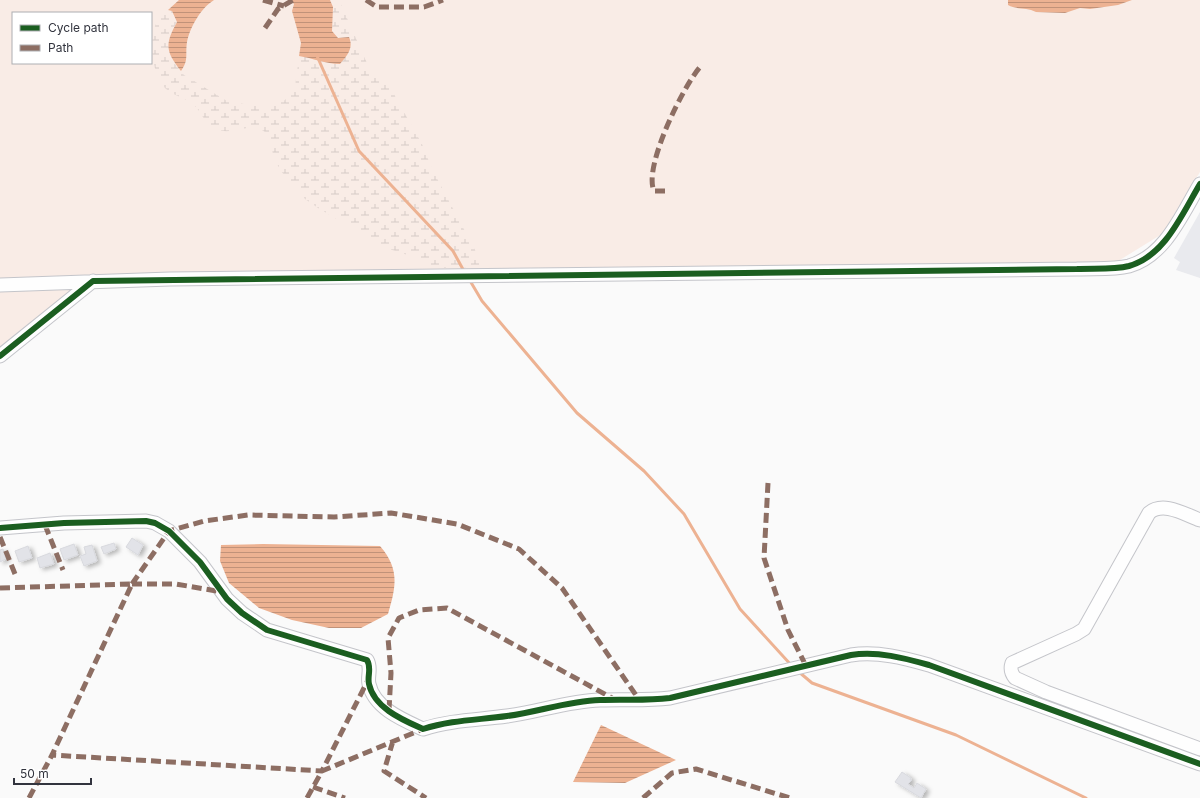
<svg xmlns="http://www.w3.org/2000/svg" width="1200" height="798" font-family="Inter,sans-serif">
<defs>
<pattern id="wetland-marsh" width="20" height="14" patternUnits="userSpaceOnUse"><rect width="20" height="14" fill="#f9ece6"/><path d="M1 5h8M5 5V1M11 12h8M15 12V8" fill="none" stroke="#d6cbc6"/></pattern>
<pattern id="water-rules" width="6" height="5" patternUnits="userSpaceOnUse"><rect width="6" height="5" fill="#edb292"/><path d="M0 2.5h6" fill="none" stroke="#c19279"/></pattern>
<filter id="shadow"><feDropShadow dx="3.5" dy="2" stdDeviation="2" flood-color="#0004"/></filter>
</defs>
<rect width="100%" height="100%" fill="#fafafa"/>
<path fill="#e9eaee" d="M1200,212V278L1176,270L1180,262L1174,258Z"/>
<path fill="#f9ece6" fill-rule="evenodd" d="M0,0H1200V172L1162,234L1115,263L93,278L0,353ZM13,13H151V63H13Z"/>
<path fill="url(#wetland-marsh)" d="M330,0H339L370,70L387,82L422,144L432,169L476,252L480,267L433,268L423,260L386,248L318,208L305,199L280,170L273,155L270,136C266,133 262,129 257,128C244,126 231,134 218,130C204,125 203,113 193,104C185,97 172,96 164,87C151,73 148,34 159,18C161,15 165,12 168,10L172,11L177,22L169,36L171,59L184,75L227,101L255,106L277,104L285,100L295,87L299,56L323,60L331,64L349,54L352,43L338,38L332,31L333,7Z"/>
<path fill="url(#water-rules)" d="M179,0H214C201,8 190,27 187,42C185,55 189,60 181,71C165,51 165,44 177,22L172,11L168,10Z
M290,0H330L333,7L332,31L338,38L349,37C354,48 347,56 340,64C326,64 312,58 299,56L301,43L292,11L294,4Z
M1008,0H1132L1118,5L1090,9L1080,8L1065,13L1036,12C1027,7 1017,10 1008,5Z
M263,544L380,546C400,569 396,587 388,614L361,628H329L292,620L259,608L229,583L220,561L221,545Z
M601,725L676,760L625,783L573,782Z"/>
<g fill="none" stroke-linecap="round" stroke-linejoin="round">
<path stroke="#edb292" stroke-width="3" d="M317,56L359,151L453,251L465,273
M469,279L482,301L577,413L644,471L684,514L740,609L792,666
M799,672L812,683L956,735L1086,798"/>
</g>
<path fill="#e2e3e8" stroke="#d8d9de" filter="url(#shadow)" d="M132,538L143,545L138,555L126,547Z
M114,543L116,549L104,554L101,547Z
M74,544L78,555L64,560L60,549Z
M92,545L97,561L84,566L80,556L86,554L84,547Z
M28,546L32,558L19,562L15,551Z
M3,549L6,559L0,562V550Z
M50,553L54,564L40,568L37,558Z
M902,772L911,778L910,780H912L908,784L914,788L917,783L926,789L921,798L895,782Z"/>
<g fill="none" stroke-linecap="round" stroke-linejoin="round">
<defs>
<path id="minor" d="M0,285L170,279L1077,269C1093,268 1113,270 1129,266C1165,256 1182,214 1200,184
M0,356L93,281
M1200,520C1184,514 1163,501 1149,513L1084,629L1076,634L1012,663C1010,669 1011,673 1015,678L1046,692L1200,749
M0,528L64,523L146,521L155,523L169,531L200,562L227,599L242,613L267,630L367,660C372,668 367,676 369,684C374,708 403,720 423,729C451,720 478,720 507,716C538,712 568,701 600,700C624,699 645,701 670,698L851,655C878,651 904,658 929,665L1200,764"/>
</defs>
<use href="#minor" stroke="#c4c5ca" stroke-width="15"/>
<use href="#minor" stroke="#fefefe" stroke-width="13"/>
<path stroke="#8d6e63" stroke-width="5" stroke-dasharray="10 5" stroke-linecap="butt" d="M263,0L284,6
M366,0L377,7H424L443,0
M265,28L278,9L293,0
M665,191H654C643,167 683,87 700,67
M768,483L764,558L788,630L806,666
M45,525L63,570
M0,537L15,574
M132,584L169,531L204,521L248,515L334,517L391,513L457,524L519,549L562,588L640,701
M132,584H176L222,592
M0,588L132,584L52,755L322,771L368,680
M389,710L391,673L388,638L399,618L419,610L447,608L612,698
M393,741L384,771L426,798
M313,787L345,798
M29,798L52,755
M307,798L322,771L423,729
M643,798L672,773L696,769L790,798"/>
<defs>
<path id="cycleway" d="M0,356L93,281L1077,269C1093,268 1113,270 1129,266C1165,256 1182,214 1200,184
M0,528L64,523L146,521L155,523L169,531L200,562L227,599L242,613L267,630L367,660C372,668 367,676 369,684C374,708 403,720 423,729C451,720 478,720 507,716C538,712 568,701 600,700C624,699 645,701 670,698L851,655C878,651 904,658 929,665L1200,764"/>
</defs>
<use href="#cycleway" stroke="#fff" stroke-width="8"/>
<use href="#cycleway" stroke="#1b5e20" stroke-width="6"/>
</g>
<rect x="12" y="12" width="140" height="52" fill="#ffffff" stroke="#adaeb2"/>
<rect x="20" y="25" width="20" height="6" fill="#1b5e20" stroke="#adaeb2"/>
<text x="48" y="32" font-size="12" fill="#32343e">Cycle path</text>
<rect x="20" y="45" width="20" height="6" fill="#8d6e63" stroke="#adaeb2"/>
<text x="48" y="52" font-size="12" fill="#32343e">Path</text>
<path d="M14 778v6h77v-6" fill="none" stroke="#32343e" stroke-width="2"/>
<text x="20" y="778" font-size="12" fill="#32343e" stroke="#ffffff" stroke-width="3" paint-order="stroke">50 m</text>
</svg>
